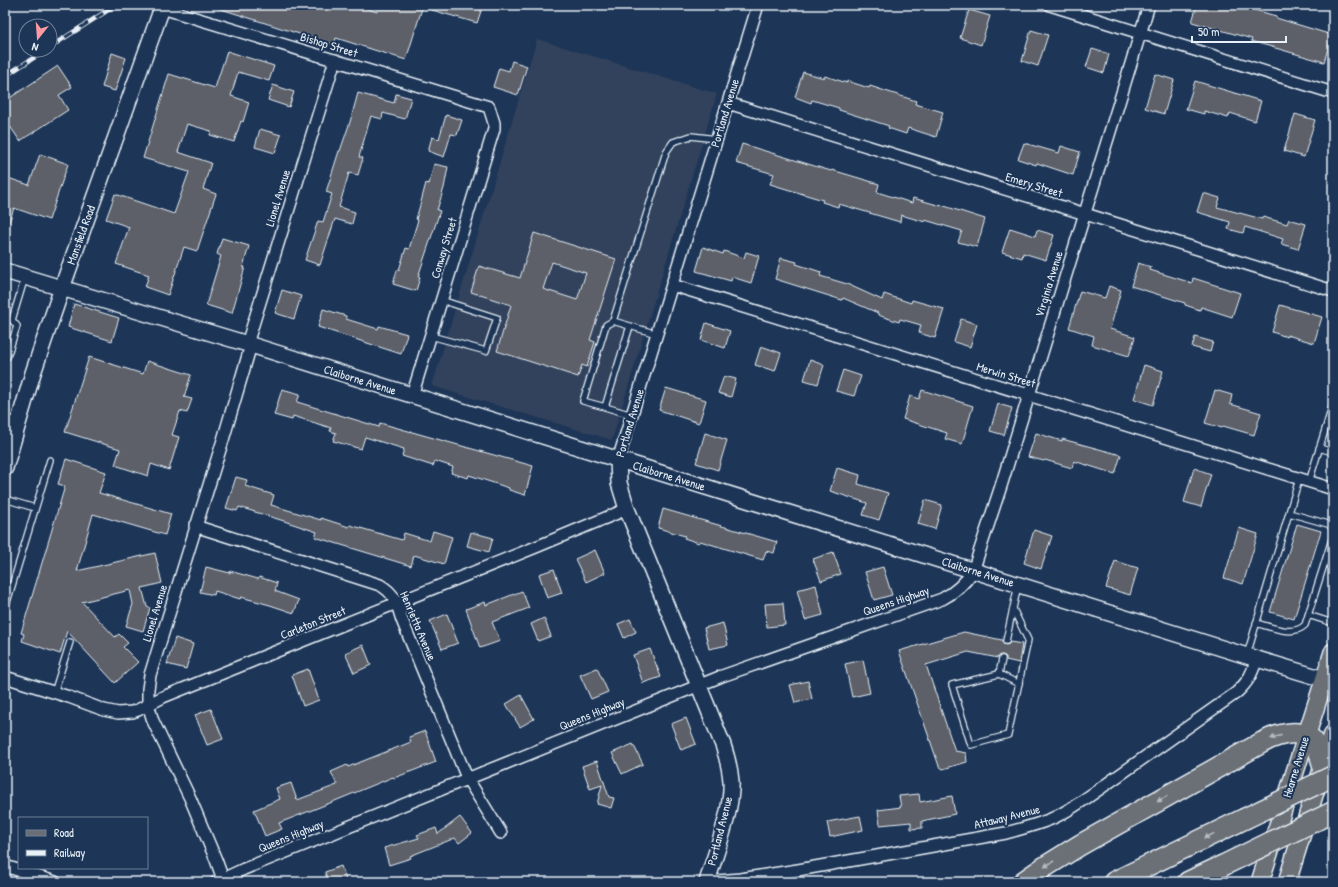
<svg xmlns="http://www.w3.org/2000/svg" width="1338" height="887" font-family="'Patrick Hand',sans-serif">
<rect width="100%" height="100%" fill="#1d3557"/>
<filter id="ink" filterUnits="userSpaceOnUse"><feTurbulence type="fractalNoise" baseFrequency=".025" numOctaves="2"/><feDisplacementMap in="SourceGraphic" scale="8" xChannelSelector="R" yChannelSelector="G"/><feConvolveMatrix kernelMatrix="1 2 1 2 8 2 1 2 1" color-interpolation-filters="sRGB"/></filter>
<g filter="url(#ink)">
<path fill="#30425c" d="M537,39L717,94L612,440L432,386Z"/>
<path fill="#5d6067" stroke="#e8f1f8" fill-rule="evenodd" d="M215,5H355L377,12L378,5H423L406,60L336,38L334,45L215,7Z
M425,5H483L477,23L425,8Z
M1197,5H1237L1276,16V18L1332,35L1324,62L1251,41L1252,39L1192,22Z
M969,10L990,16L981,45L960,38Z
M1031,30L1048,35L1038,66L1022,61Z
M1092,49L1109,54L1104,73L1086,67Z
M227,51L274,66L269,81L238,72L231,96L249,102L243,122L241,121L234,142L210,135L211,131L187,124L178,152L211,163L203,189L216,194L197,251L184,247L168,295L145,287L149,275L116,264L129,227L106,219L115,194L174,214L189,172L143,158L169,74L215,88Z
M112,53L126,58L115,91L102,87Z
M512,61L527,66L518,95L493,87L499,68L509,71Z
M58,66L72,87L59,95L68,110L20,141L5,119V101Z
M803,72L824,78L825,76L847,83V81L869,88L870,86L916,101L915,104L943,112L936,137L908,128L906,134L888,128L889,126L839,110V108L812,100L811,103L795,97Z
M1155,74L1174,80L1164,114L1145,108Z
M1195,81L1261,101L1255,121L1230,113L1228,118L1204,111V114L1186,109Z
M273,85L294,92L289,107L268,100Z
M358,93L394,103L396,94L411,98L405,119L383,113L382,119L371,116L359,157L363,158L358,175L349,173L339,207L355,212L352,224L335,219L320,265L305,260L318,221L323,222L332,194L326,192L339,151H340L350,122Z
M1295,114L1315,120L1304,157L1284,151Z
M446,115L462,120L457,135L451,134L444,157L428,151L432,137L439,139Z
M260,129L281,135L275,153L255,147Z
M1024,143L1059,153L1061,146L1080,152L1073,175L1037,163L1036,165L1018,159Z
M742,144L831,171L832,170L879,184L877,192L912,203L913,198L941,206V205L985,219L977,247L958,242L962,231L925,220V222L901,215L900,222L839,204L838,207L822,202L823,200L770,184L774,174L736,163Z
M40,154L68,164L49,220L14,208L7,228L5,227V177L29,185Z
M434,164L448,167L444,188L437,210L440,211L418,277H420L416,291L393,284L397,270H399L406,248L409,249L418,220L416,219L422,198L426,183L429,184Z
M1203,193L1220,198L1217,207L1262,219L1263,217L1287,224L1289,219L1306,224L1298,249L1281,244L1283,239L1245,227L1243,233L1228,229L1230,222L1197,212Z
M1010,228L1035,236L1037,230L1054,235L1046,260L1023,253L1022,258L1002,252Z
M534,233L616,259L590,340L595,342L587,367L582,365L578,377L497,351L511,305L471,292L479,266L520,278ZM552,262L586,273L577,300L543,289Z
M222,238L249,246L243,267H245L232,313L206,305L221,256L217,254Z
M703,247L723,254L724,251L744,258L746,252L759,256L751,283L732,277L731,281L696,271Z
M781,258L797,262L796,264L821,272L820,276L847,284L882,300L884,294L911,303L912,300L944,309L935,338L919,333L921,325L900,319L899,322L878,315V313L843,298L842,300L775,279Z
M1138,263L1151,267L1150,270L1192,283L1193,278L1240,293L1232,317L1201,307L1200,310L1185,305V303L1131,286Z
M1109,286L1121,290L1110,329L1135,337L1129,356L1092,345L1094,336L1069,328L1080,291L1105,298Z
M282,290L301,296L294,319L275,313Z
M74,304L119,318L112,341L68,327Z
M1280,305L1322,317L1314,343L1287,335V337L1272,332Z
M323,309L346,316V319L378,329L379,326L407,334L401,354L318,327Z
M961,319L977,324L970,347L954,342Z
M706,323L730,331L725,348L701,340Z
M1195,337L1213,342L1210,352L1192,347Z
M761,346L781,353L775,371L755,365Z
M89,357L143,374L147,361L191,375L184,397L192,399L187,413L180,411L172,435L179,437L169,470L151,464L148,476L115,465L120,449L65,432Z
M810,360L824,365L818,384L804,380Z
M1144,365L1163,371L1153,405L1134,399Z
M843,370L861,376L854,396L836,391Z
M724,376L736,379L731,397L718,393Z
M666,388L706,400L699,423L659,410Z
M282,389L300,394L297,402L379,427L380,423L533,466L525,495L509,490V488L469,475L468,478L451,473L453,467L435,461L433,466L402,456L404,449L365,437L361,449L333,441L336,433L330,431L331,428L293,416L292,420L274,415Z
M922,390L973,406L962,444L945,439L947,433L903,419L910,396L919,399Z
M1215,390L1232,395L1230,404L1261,413L1254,435L1223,426L1222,428L1205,423Z
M998,404L1012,408L1004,435L990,431Z
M705,433L727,440L718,470L696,463Z
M1036,433L1062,441V439L1121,455L1115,474L1074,461L1072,468L1045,460L1044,461L1028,457Z
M66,459L106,472L99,493L171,514L165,535L93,514L77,571L155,553L162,583L142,588L147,607L150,608L143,631L126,626L133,604L130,590L82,602L115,637L119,634L128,643L123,647L138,662L115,683L67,631L60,654L22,641L24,634L21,633L65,486L58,484Z
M837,468L860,475L858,484L888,493L879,520L863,515L867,503L830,491Z
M1194,468L1211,474L1201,507L1184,502Z
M236,477L247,480L245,486L274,495L271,505L321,520V518L349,527L350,525L402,540L404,533L430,541L433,531L452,537L444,564L414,555L411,566L315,537L317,532L284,521L239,507L237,511L226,508Z
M925,500L942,505L935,529L918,524Z
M663,509L777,542L774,553L766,551L763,560L700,541L699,543L684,538L685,536L658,528Z
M1297,524L1321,531L1294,619L1270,612Z
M1239,528L1258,534L1243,584L1224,578Z
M1034,530L1052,536L1041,569L1024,563Z
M471,532L493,538L489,552L467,546Z
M595,550L605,573L586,582L575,559Z
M833,552L841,574L821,581L813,559Z
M1115,561L1138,568L1130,595L1106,588Z
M206,567L230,573V571L258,579L259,577L277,583L275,591L299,600L294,613L270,605L241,597L240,599L215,591L214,595L200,592Z
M883,567L892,595L874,600L865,572Z
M554,569L562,593L547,598L539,574Z
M816,585L823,615L805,620L797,590Z
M522,591L529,608L492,622L500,641L480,648L466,609L485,602L486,605Z
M783,603L785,625L767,627L765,604Z
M447,614L458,643L442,649L430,621Z
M544,618L551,636L538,641L531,624Z
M630,619L636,632L624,638L618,624Z
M723,623L728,645L709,649L704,628Z
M964,632L1002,640L1003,644L1006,645L1009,644L1010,642L1022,644L1019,663L1006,660V657L1003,655H1000L998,658L968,652L926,665L955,751L966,753L967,762L943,769L939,766L899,651Z
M175,638L193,644L186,669L167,664Z
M363,645L371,665L354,673L345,653Z
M650,649L661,677L643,683L633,655Z
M863,660L870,693L852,697L845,664Z
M597,668L608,692L591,699L580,675Z
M308,669L319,700L303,706L292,675Z
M808,681L812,699L795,703L790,685Z
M521,695L534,719L520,727L506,704Z
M211,709L223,739L207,745L195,715Z
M686,718L696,744L681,750L671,724Z
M425,731L436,762L394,778L393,777L330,803L279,823L282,829L265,836L254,810L280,799L276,788L291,783L297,800L337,785L331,772L347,765L348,767L411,742L409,737Z
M633,744L643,764L622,774L612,753Z
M597,761L609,797L614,798L611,808L597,804L602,785L590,789L582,766Z
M919,794L920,802L952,796L955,814L922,821V828L911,829V822L880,825L878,810L901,807L899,796Z
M860,816L863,830L830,837L827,822Z
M460,817L472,833L459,843L455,838L410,856L411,858L389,865L384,848L419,838L417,835L436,828L438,834Z
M341,866L347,882H328L325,872Z"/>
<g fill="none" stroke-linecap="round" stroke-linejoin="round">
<defs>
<path id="lane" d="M630,326L605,407L632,415
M657,334L613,321L666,152L673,142L691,136L717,139
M431,336L486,351L497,318L441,300
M7,357L17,326L12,320L25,277
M605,407L583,401L606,325L613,321
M5,418L19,422
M1319,448L1333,452
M1309,482L1333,404
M5,499L35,508
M1289,513L1328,524L1333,528
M5,609L50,460
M1308,615L1333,623
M1256,623C1271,627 1293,637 1305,625L1333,536
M1006,641L1018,585
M1247,655L1299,479
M1002,659L999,674L952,685L971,745L1008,735L1028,640L1013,609
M999,674L1019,684
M54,693L70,642"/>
<path id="street" d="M1050,5L1333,93
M162,8L489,107L494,123V129L412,396
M728,103L1333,291
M672,285L1333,489
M247,344L335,60
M618,460L758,5
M195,526L380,585C396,594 397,605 402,620L467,778L501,833
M5,677L69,697L104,710L118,713L132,712L138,710L163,697L536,547L627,509
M5,866L55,882
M707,880L718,881L740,879L798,870L1006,833C1021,829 1036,825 1051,819C1065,813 1078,804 1091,795L1236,693C1249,681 1251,675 1257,659
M216,882L244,869L722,676L942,599C956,592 965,583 973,571L1001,486L1149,5
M224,882L216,860L190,798L153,721L148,704V689L150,675L223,440L251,345"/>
<path id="secondary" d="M5,271L251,345L1247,656L1324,679
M618,460L619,483L627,509L723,745C727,757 730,768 731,781C733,810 715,854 707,882
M5,468L33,373L62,288L163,5"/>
<path id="primary" d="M1260,882L1333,652
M1287,882L1333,734"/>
<path id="highway" d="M1023,882L1043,868L1080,845L1263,742C1278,734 1305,726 1316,745C1320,751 1321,759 1323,766
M1114,882L1244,819
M1188,882L1222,866"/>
</defs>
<use href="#lane" stroke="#e8f1f8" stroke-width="8"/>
<use href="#street" stroke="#e8f1f8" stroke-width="14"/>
<use href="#secondary" stroke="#e8f1f8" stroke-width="18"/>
<use href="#primary" stroke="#e8f1f8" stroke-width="20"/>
<use href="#highway" stroke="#e8f1f8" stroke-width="23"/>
<use href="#lane" stroke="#1d3557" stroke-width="5.5"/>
<use href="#street" stroke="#1d3557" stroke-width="11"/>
<use href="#secondary" stroke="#1d3557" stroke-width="15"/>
<use href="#primary" stroke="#6b6f75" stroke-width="17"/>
<use href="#highway" stroke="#6b6f75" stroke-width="20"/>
<defs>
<path id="rail" d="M50,47L116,5
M5,76L46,50"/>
</defs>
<use href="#rail" stroke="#e8f1f8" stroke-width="4.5"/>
<use href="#rail" stroke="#1d3557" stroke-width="3" stroke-dasharray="9" stroke-linecap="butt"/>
<defs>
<path id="highway-bridge" d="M1244,819L1333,776
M1222,866L1333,812"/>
</defs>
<use href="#highway-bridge" stroke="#e8f1f8" stroke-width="23" stroke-linecap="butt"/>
<use href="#highway-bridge" stroke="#6b6f75" stroke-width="20"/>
</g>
<defs><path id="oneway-solid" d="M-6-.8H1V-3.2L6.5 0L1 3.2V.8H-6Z"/></defs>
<g fill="#b6bdc4">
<use href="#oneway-solid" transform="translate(1276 737) rotate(163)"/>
<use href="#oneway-solid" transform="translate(1162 799) rotate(151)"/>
<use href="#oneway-solid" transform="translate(1209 836) rotate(154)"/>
<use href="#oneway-solid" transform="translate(1049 864) rotate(148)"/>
</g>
</g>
<g text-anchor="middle" stroke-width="4" stroke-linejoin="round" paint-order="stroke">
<g font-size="12" fill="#e8f1f8" stroke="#1d3557">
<text transform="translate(329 45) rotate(17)" y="4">Bishop Street</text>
<text transform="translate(725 113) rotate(-73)" y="4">Portland Avenue</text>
<text transform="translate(1034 185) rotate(17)" y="4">Emery Street</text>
<text transform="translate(278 198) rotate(-73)" y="4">Lionel Avenue</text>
<text transform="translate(81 235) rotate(-70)" y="4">Mansfield Road</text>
<text transform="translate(444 248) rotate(-73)" y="4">Conway Street</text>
<text transform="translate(1049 284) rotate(-73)" y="4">Virginia Avenue</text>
<text transform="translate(1006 375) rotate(17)" y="4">Merwin Street</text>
<text transform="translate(360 380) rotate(17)" y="4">Claiborne Avenue</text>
<text transform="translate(630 423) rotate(-73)" y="4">Portland Avenue</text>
<text transform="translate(669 476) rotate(17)" y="4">Claiborne Avenue</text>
<text transform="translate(978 572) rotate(17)" y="4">Claiborne Avenue</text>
<text transform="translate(896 601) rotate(-19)" y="4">Queens Highway</text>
<text transform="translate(155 613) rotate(-73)" y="4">Lionel Avenue</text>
<text transform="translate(313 623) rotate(-22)" y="4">Carleton Street</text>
<text transform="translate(418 626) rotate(67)" y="4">Henrietta Avenue</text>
<text transform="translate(592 714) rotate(-22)" y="4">Queens Highway</text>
<text transform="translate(1296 767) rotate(-73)" y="4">Hearne Avenue</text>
<text transform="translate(1007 817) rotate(-14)" y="4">Attaway Avenue</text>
<text transform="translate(720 831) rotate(-76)" y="4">Portland Avenue</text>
<text transform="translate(291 836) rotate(-22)" y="4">Queens Highway</text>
</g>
</g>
<rect width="1338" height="887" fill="none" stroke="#1d3557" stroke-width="20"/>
<rect x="10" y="10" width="1318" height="867" fill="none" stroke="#e8f1f8" stroke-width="1.5" filter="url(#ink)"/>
<rect x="18" y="817" width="130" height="52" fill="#1d3557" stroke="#6e8097"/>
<rect x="26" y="830" width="20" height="6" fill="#6b6f75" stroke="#6e8097"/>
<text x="54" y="837" font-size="12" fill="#e8f1f8">Road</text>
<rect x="26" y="850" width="20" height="6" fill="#e8f1f8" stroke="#6e8097"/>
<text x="54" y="857" font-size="12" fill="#e8f1f8">Railway</text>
<g transform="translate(38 38) rotate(197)"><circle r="19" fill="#1d3557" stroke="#6e8097"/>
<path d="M0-3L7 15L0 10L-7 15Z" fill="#ff9aa2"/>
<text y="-6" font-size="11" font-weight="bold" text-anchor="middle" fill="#e8f1f8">N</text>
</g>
<path d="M1192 36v6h94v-6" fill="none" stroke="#e8f1f8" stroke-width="2"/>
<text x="1198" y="36" font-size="12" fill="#e8f1f8" stroke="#1d3557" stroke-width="3" paint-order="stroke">50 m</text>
</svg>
